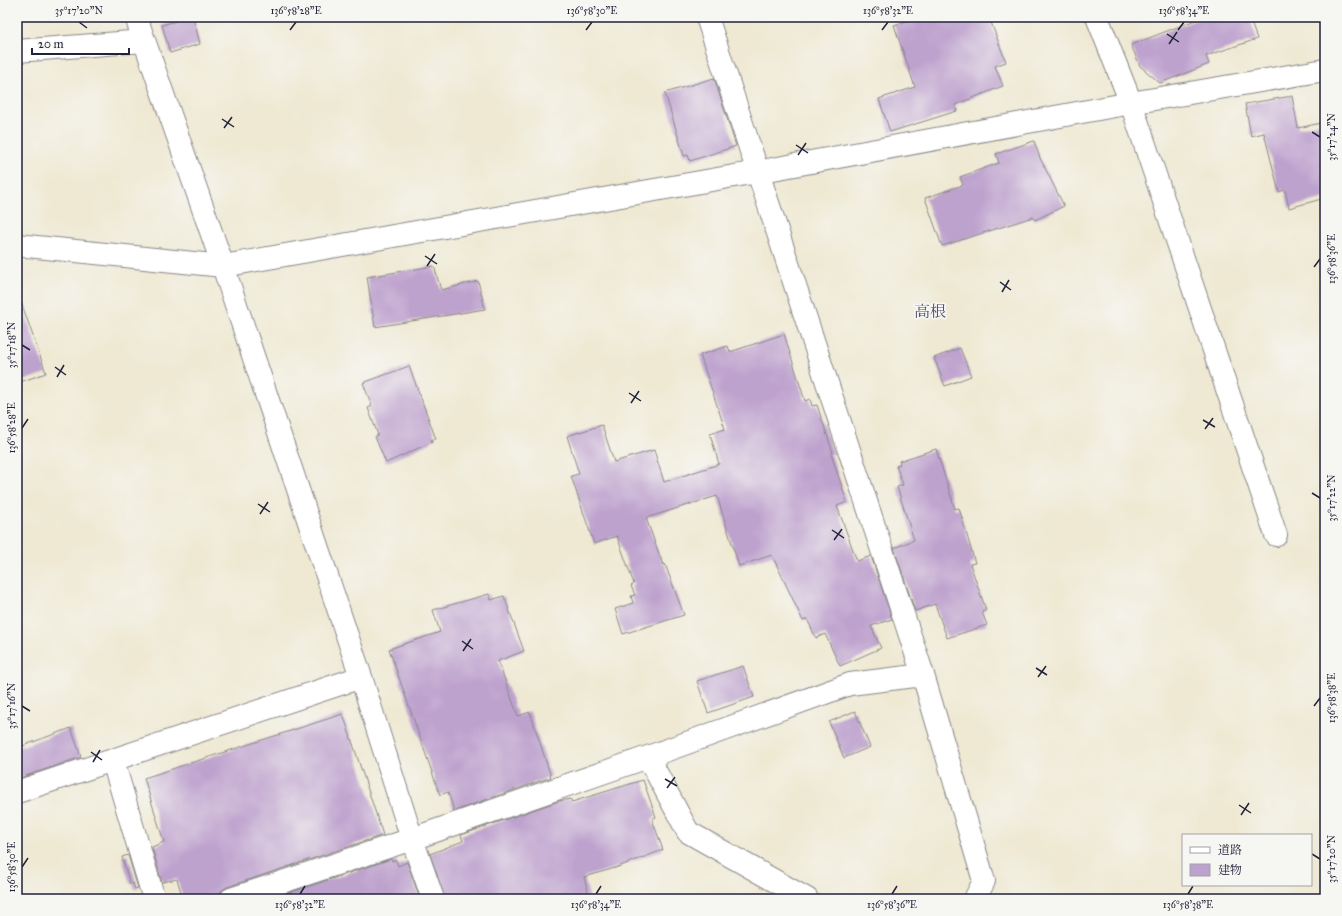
<svg xmlns="http://www.w3.org/2000/svg" width="1342" height="916" font-family="'IM FELL Great Primer','Noto Serif JP',serif">
<rect width="100%" height="100%" fill="#f6f6f2"/>
<filter id="ink" filterUnits="userSpaceOnUse"><feTurbulence type="fractalNoise" baseFrequency=".025" numOctaves="2"/><feDisplacementMap in="SourceGraphic" scale="8" xChannelSelector="R" yChannelSelector="G"/><feConvolveMatrix kernelMatrix="1 2 1 2 8 2 1 2 1" color-interpolation-filters="sRGB"/></filter>
<filter id="wash" filterUnits="userSpaceOnUse"><feTurbulence type="fractalNoise" baseFrequency=".012" numOctaves="4" result="noise"/><feDisplacementMap in="SourceGraphic" scale="16" xChannelSelector="R" yChannelSelector="G"/><feGaussianBlur stdDeviation="0.9" result="paint"/><feColorMatrix in="noise" values="0 0 0 0 0 0 0 0 0 0 0 0 0 0 0 0 0 1.4 0 .05"/><feComposite in="paint" operator="in"/></filter>
<g filter="url(#wash)">
<rect width="100%" height="100%" fill="#efe9d3"/>
<g id="blocks">
<path fill="#bea2ce" d="M189,17H193L200,44L170,53L162,25Z
M919,17H989L1006,62L995,66L1003,86L955,105L957,111L890,132L879,99L915,87L894,25Z
M1203,17H1249L1257,39L1206,56L1209,64L1160,83L1140,66L1131,45Z
M714,78L736,146L690,161L688,155L684,156L665,93Z
M1292,96L1298,128L1321,123L1325,140V198L1289,208L1285,190L1279,192L1264,133L1251,136L1245,104Z
M1034,141L1040,158L1064,206L1035,220L1033,217L942,246L925,198L963,185L960,177L999,163L996,154Z
M434,266L441,290L478,281L485,309L375,327L367,277Z
M17,302H21L46,373L17,383Z
M784,334L805,401L810,399L812,406L817,405L833,453L831,454L847,502L837,506L857,561L871,556L892,619L871,626L881,648L840,666L825,634L816,638L807,619L803,621L772,555L739,566L717,496L646,518L663,565L665,564L684,615L623,634L615,609L633,603L631,596L635,595L631,586L634,584L617,536L594,544L571,476L579,474L567,436L602,425L614,462L654,450L664,482L719,464L710,434L725,429L700,355L728,346L730,352Z
M960,348L971,376L945,386L934,358Z
M409,366L436,439L431,440L432,442L386,463L375,437L378,435L368,408L372,406L363,383Z
M936,449L955,509L959,508L975,563L970,564L986,610L982,612L987,625L947,638L935,604L915,611L894,548L914,540L897,487L903,485L896,466L900,464L899,461Z
M489,594L491,600L504,596L524,651L498,661L518,716L530,712L551,777L454,811L448,792L440,795L389,649L440,632L433,610Z
M743,666L754,697L708,713L697,681Z
M855,711L870,747L844,758L829,722Z
M343,714L383,835L227,887L221,891L219,899H183L177,879L162,882L152,847L164,842L144,778Z
M71,728L81,757L17,779V748Z
M643,780L656,817L652,819L663,850L615,868L584,877L590,899H445L430,854L463,841L461,835L559,801L571,799L572,802Z
M128,855L138,888L135,889L133,883L130,884L122,857Z
M391,859L392,861L396,860L398,866L407,862L420,899H271Z"/>
</g>
</g>
<g filter="url(#ink)">
<use href="#blocks" fill-opacity="0" stroke="#888687" stroke-width="1"/>
<g fill="none" stroke-linecap="round" stroke-linejoin="round">
<defs>
<path id="minor" d="M136,17L223,266L361,677L412,839L433,899
M707,17L923,675L984,881L975,899
M1097,17L1131,103L1276,535
M17,51L144,41
M17,245L223,266L757,172L1131,103L1325,70
M648,757L688,832L807,899
M113,761L154,899
M17,792L361,677
M231,899L412,839L648,757L850,684L923,675"/>
</defs>
<use href="#minor" stroke="#888687" stroke-width="24"/>
<use href="#minor" stroke="#fff" stroke-width="22"/>
</g>
</g>
<path fill="none" stroke="#22223b" stroke-width="1.5" d="M79,22L87,28M290,30L296,22M586,30L592,22M882,30L888,22M1178,30L1184,22M1167,34L1179,42M1169,44L1177,32M222,119L234,127M224,128L232,117M1312,132L1320,137M796,145L808,153M798,155L806,143M425,256L437,264M427,266L435,254M1314,267L1320,259M1000,282L1011,290M1002,292L1009,280M22,345L30,350M55,367L66,375M57,377L64,365M629,393L641,401M631,403L639,391M1203,420L1215,427M22,428L28,419M1205,429L1213,418M1312,493L1320,498M258,504L270,512M260,514L268,502M832,530L844,538M834,540L842,529M462,641L473,649M463,651L471,639M1036,668L1047,675M1038,677L1046,666M22,706L30,711M1314,706L1320,698M91,752L102,760M93,762L100,750M665,779L677,786M667,788L675,777M1239,805L1251,813M1241,815L1249,803M1312,854L1320,859M22,867L28,858M300,894L305,886M596,894L601,886M892,894L897,886M1188,894L1193,886"/>
<g text-anchor="middle" stroke-width="3.5" stroke-linejoin="round" paint-order="stroke">
<g font-size="16" fill="#594f6e" stroke="#f6f6f2">
<text x="930" y="317">高根</text>
</g>
</g>
<rect width="1342" height="916" fill="none" stroke="#f6f6f2" stroke-width="44"/>
<rect x="1182" y="834" width="130" height="52" fill="#f6f6f2" stroke="#a1a1a9"/>
<rect x="1190" y="847" width="20" height="6" fill="#ffffff" stroke="#a1a1a9"/>
<text x="1218" y="854" font-size="12" fill="#22223b">道路</text>
<rect x="1190" y="864" width="20" height="12" fill="#bea2ce" stroke="#a1a1a9"/>
<text x="1218" y="874" font-size="12" fill="#22223b">建物</text>
<path d="M32 48v6h97v-6" fill="none" stroke="#22223b" stroke-width="2"/>
<text x="38" y="48" font-size="12" fill="#22223b" stroke="#f6f6f2" stroke-width="3" paint-order="stroke">20 m</text>
<rect x="22" y="22" width="1298" height="872" fill="none" stroke="#22223b" stroke-width="1.5"/>
<g font-size="10" text-anchor="middle" fill="#22223b">
<text x="79" y="14">35°17'20"N</text>
<text x="296" y="14">136°58'28"E</text>
<text x="592" y="14">136°58'30"E</text>
<text x="888" y="14">136°58'32"E</text>
<text x="1184" y="14">136°58'34"E</text>
<text transform="translate(1331 137) rotate(-90)" y="4">35°17'24"N</text>
<text transform="translate(1331 259) rotate(-90)" y="4">136°58'36"E</text>
<text transform="translate(11 345) rotate(-90)" y="4">35°17'18"N</text>
<text transform="translate(11 428) rotate(-90)" y="4">136°58'28"E</text>
<text transform="translate(1331 498) rotate(-90)" y="4">35°17'22"N</text>
<text transform="translate(1331 698) rotate(-90)" y="4">136°58'38"E</text>
<text transform="translate(11 706) rotate(-90)" y="4">35°17'16"N</text>
<text transform="translate(1331 859) rotate(-90)" y="4">35°17'20"N</text>
<text transform="translate(11 867) rotate(-90)" y="4">136°58'30"E</text>
<text x="300" y="908">136°58'32"E</text>
<text x="596" y="908">136°58'34"E</text>
<text x="892" y="908">136°58'36"E</text>
<text x="1188" y="908">136°58'38"E</text>
</g>
</svg>
